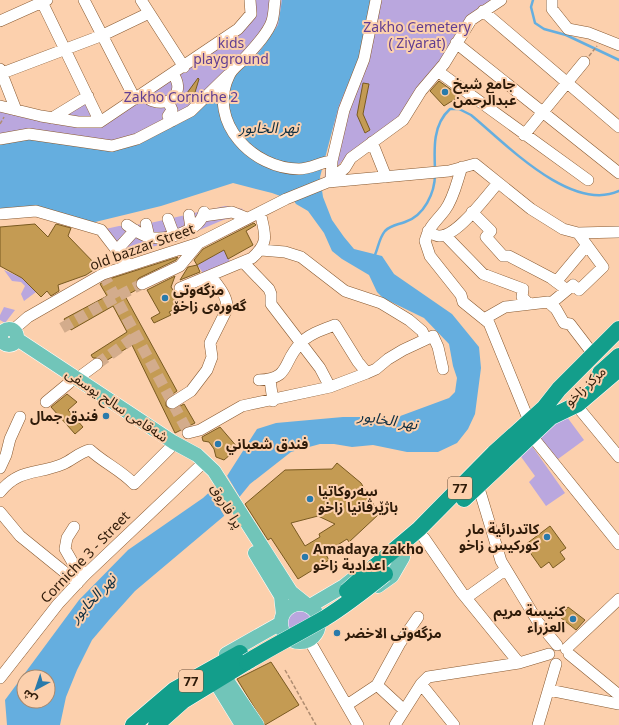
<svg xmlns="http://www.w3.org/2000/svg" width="619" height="725" font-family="'Noto Sans','Noto Sans Arabic',sans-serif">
<rect width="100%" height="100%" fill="#fcd0ad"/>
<path fill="#baa7de" d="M250,0H282L278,25L260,51L195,115L148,140L139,144H0V106L100,122L246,21Z
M371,0H495L467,18L452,39L448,53L398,123L342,161L330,176L324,180L337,109Z
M85,102L92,116L81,119L65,114Z
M225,206L243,209L236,217L223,220L174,241L122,255L101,230L119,226L146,224Z
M224,250L232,265L205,276L198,266L199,264Z
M4,270L22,278L36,292L24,301L21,294L25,286L21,282L12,281Z
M4,307L15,310L5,323L0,320V315Z
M564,413L584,440L558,459L536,433Z
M532,446L565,493L546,506L529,482L535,476L519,454Z
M300,607L308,610L314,617L286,631L284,626L288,613Z"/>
<path fill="#65aedf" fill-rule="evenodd" d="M282,0H371L359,58L339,105L320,177L323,197L332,220L344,237L354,249L382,256L394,274L452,314L479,347L481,368L475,414L468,429L457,443L438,452H407L373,445L352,447L334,444H320L291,452L250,484L224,516L135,591L109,620L92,640L77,670L66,697L60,725H7L5,700L79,600L128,550L203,498L227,476L257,429L276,423L343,417H361L384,422L449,398L455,392L457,378L453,366L449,344L424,318L383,298L377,292L369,275L342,259L332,251L324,233L308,211L296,204L294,201L272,193L233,183L161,206L87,224L0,211V143L25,138L139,144L195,115L260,51L278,25ZM24,677H48V701H24Z"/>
<path fill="#fcd0ad" d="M226,474L241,499L225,517L209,490Z"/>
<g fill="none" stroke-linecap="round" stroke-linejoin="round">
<path stroke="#65aedf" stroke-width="2.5" d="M533,0L531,7L535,23L544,29L566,35L619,60
M435,169C434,148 433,124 450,109H459L471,115C505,143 571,213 619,191
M374,257C378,249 379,238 385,231C391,225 397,225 405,222C424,216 435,193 435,174"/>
</g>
<path fill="#c49b53" stroke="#795a21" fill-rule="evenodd" d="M198,78L199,79L193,99L188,104L187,93Z
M439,81L460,96L444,106L430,91Z
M363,83L369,84L363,114L370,130L365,133L357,115Z
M254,223L256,225L246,231L253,245L228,259L224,250L197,265L200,272L180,280L188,267L197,265L194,260L203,249Z
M35,224L48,237L56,224L71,228L68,236L98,267L86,275L58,285L59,291L51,296L47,291L41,297L22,278L0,266V227Z
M178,257L176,260L139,278L135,283L138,289L125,296L177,391L166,399V406L173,410L184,404L195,423L175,433L132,345L104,362L100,358H93L91,355L127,332L113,306L71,330L64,319L107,296L100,284L106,280Z
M175,276L171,287L183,305L169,312L171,315L154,323L151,318L160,313L147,290Z
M67,394L77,402L68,410L83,427L75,434L51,407Z
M220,427L238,448L224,460L216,457L214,449L209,442L203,441L202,437Z
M337,463L361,483L379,514L349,542L347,539L325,553L329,560L298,579L271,538L268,540L245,504L285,470L332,469ZM318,516L335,524L319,534L320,537L305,546L291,523Z
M550,526L566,548L560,552L565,559L553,568L549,562L541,568L529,551L525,554L521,548Z
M568,607L585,620L576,630L560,617Z
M271,662L299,705L265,725L237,679Z"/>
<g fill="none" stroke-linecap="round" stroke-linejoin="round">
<path stroke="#d3ac8c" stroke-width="11" stroke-dasharray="11 5.5" stroke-linecap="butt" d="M103,274L187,430
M62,328L116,297L142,284
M97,364L136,336"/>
<defs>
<path id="minor" d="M41,0L100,122
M84,0L135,99
M141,0L184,67
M275,0C274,7 274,15 272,21C268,34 252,50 243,60C238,65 231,70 229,76C207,122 253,169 299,169C310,169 321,162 332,161L331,180
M552,0V9L568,29L589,33L619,45
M483,11L619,127
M0,21L47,0
M456,43L619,173
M0,69L16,110
M439,72L588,180
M0,74L103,35L149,13
M142,94C146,96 149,100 153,101C172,107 185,91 173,74
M168,101L172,110L168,116L172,121
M0,106L41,116L78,122H100L238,29L251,14L250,0
M52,118L88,96
M524,135L584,62
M0,139L29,134L112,146L137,139L191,111L228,75
M372,142L386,177
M332,161L344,110L364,59L376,0
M462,167C457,181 454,198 445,210C436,222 429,226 425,241L430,256L461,295L463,302L489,323L529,421
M328,182L345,168L351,158L403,120L421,91L444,64L471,20L501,0
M472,212L491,231L486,237L503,256H509L551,278L567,290
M0,214L36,211L101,230L128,265
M189,215L191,228
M203,216L232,212L247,218
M168,219L174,235
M146,224L149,237
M127,225C134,230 141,235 149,237C167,241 200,231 204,212
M428,231C431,233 436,236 439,236C457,237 486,196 498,183
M445,235L483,274L523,289L522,297L528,303
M117,250L135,230
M261,250L285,252L301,257L345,291L381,303L409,320L422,331L426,339
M243,262L269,289L271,294V304L320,368L330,387
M556,282L587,245
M142,284L180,266L199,243
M180,288L252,258C270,242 265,234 260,212
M550,304L573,285L579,290L603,267L578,233
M484,319L505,307L548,302L556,309L564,323L570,324L593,354
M13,330L28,317L103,274L199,243L286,199L328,182L449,171L475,164L531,209L563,229L578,233L619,232
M78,378L97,364
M259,380C291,379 282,362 300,344C308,334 324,329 335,325L358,362L367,373
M270,380L273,401
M46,402L69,383
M172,403L191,391L207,370L212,357L210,343L227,309C228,296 218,286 211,276
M579,403L581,411L619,457
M188,433L200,430L242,406L330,387L367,373L376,369L388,359L403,350L433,336L438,347L443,369
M531,435L619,544
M0,468L6,455L10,439L20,417
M478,485L501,561L538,622L557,645
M0,492C19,468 37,475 63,464C72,460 80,452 90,450C104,463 121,470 134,484L170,448
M0,512L20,536L78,583
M74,527L67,538L65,549L73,563L85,575
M424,538L462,593L519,663
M466,598L505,570
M309,640L358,725
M566,649L619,599
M569,654L619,695
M0,678L58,604L85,575L201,465
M421,684L454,725
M377,685L404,710
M549,690L619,704
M347,705L377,685L400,643L418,617
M395,725L421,684L428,677L519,663L549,654
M538,725L556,664"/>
<path id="major" d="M1 337a8 8 0 1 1 16 0a8 8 0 1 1-16 0Z
M17,339L173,442L197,455L214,471L291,592L306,604
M255,553L281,596L283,614
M378,586L392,576L403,557
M281 623a19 19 0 1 1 38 0a19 19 0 1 1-38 0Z
M310,606L344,586L354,578
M226,654L281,623
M224,676L257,725
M215,681L242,725"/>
<path id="highway" d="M600,373L619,356
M464,499L551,417L578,404L619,369
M374,567L419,529L494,453L544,408L559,389L619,329
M133,725L174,690L240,653
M156,725L183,701L247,662"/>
</defs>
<use href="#minor" stroke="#885930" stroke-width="12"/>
<use href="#major" stroke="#fff" stroke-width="15"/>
<use href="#highway" stroke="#fff" stroke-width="17"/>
<path stroke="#af8c70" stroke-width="1.5" stroke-dasharray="4 2" stroke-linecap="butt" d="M589,56L597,46
M0,124L4,117
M285,670L316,725"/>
<use href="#minor" stroke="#fff" stroke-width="11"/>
<use href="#major" stroke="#71c5b9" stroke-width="14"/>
<use href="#highway" stroke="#139e8b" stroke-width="16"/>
<defs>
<path id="highway-bridge" d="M347,591L374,567
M247,662C273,646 299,633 325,618C346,605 365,590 385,574"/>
</defs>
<use href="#highway-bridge" stroke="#fff" stroke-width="17" stroke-linecap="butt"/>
<use href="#highway-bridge" stroke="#139e8b" stroke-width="16"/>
</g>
<g fill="#297aab" stroke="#fcd0ad" stroke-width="1.5">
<circle cx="445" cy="92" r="4"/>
<circle cx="165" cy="298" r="4"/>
<circle cx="106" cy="416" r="4"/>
<circle cx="218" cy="444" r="4"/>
<circle cx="310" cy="499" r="4"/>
<circle cx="547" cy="537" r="4"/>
<circle cx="305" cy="557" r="4"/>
<circle cx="573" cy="619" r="4"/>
<circle cx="337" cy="633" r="4"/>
</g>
<g text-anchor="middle" stroke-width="4" stroke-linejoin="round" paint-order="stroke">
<g fill="#fcd0ad" stroke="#6c513a" stroke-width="1">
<rect x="448" y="477" width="24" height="22" rx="3"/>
<rect x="179" y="670" width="24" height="22" rx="3"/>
</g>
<g font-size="13" font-weight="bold" fill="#2f1b09">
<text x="460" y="493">77</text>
<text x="191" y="686">77</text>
</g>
<g font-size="14" fill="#613e92" stroke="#fcd0ad">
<text x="417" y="32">Zakho Cemetery<tspan x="417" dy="16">( Ziyarat)</tspan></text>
<text x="231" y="48">kids<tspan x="231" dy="16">playground</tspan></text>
<text x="181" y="102">Zakho Corniche 2</text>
</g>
<g font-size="14" font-weight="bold" fill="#2f1b09" stroke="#fcd0ad" text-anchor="start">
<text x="453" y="89">جامع شيخ<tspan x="453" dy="16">عبدالرحمن</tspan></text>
<text x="173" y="295">مزگەوتی<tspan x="173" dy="16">گەورەی زاخۆ</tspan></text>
<text x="98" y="421" text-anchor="end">فندق جمال</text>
<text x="226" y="449">فندق شعباني</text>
<text x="318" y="496">سه‌روكاتيا<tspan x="318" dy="16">باژێرڤانيا زاخو</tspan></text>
<text x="539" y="534" text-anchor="end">كاتدرائية مار<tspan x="539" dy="16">كوركيس زاخو</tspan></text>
<text x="313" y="554">Amadaya zakho<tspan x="313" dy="16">اعدادية زاخو</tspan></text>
<text x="565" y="616" text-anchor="end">كنيسة مريم<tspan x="565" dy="16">العزراء</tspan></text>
<text x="345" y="638">مزگەوتی الاخضر</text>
</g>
<g font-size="14" fill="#2f1b09" stroke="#fcd0ad">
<text transform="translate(142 247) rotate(-20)" y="5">old bazzar Street</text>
<text transform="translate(585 386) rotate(-43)" y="5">مركز زاخو</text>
<text transform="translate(117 405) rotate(34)" y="5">شەقامی سالح یوسفی</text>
<text transform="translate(227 506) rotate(59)" y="5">پرا فاروق</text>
<text transform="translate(85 557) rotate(-46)" y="5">Corniche 3 - Street</text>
</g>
<g font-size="15" font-style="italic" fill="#0c2d41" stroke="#fcd0ad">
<text x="269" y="133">نهر الخابور</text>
<text transform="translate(388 420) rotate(9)" y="5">نهر الخابور</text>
<text transform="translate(93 598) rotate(-47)" y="5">نهر الخابور</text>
</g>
</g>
<g transform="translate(36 689) rotate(220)"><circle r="19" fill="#fcd0ad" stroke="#aa886b"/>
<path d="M0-3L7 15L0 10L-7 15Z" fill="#297aab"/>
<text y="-6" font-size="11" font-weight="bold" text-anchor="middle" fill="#2f1b09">ش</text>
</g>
</svg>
